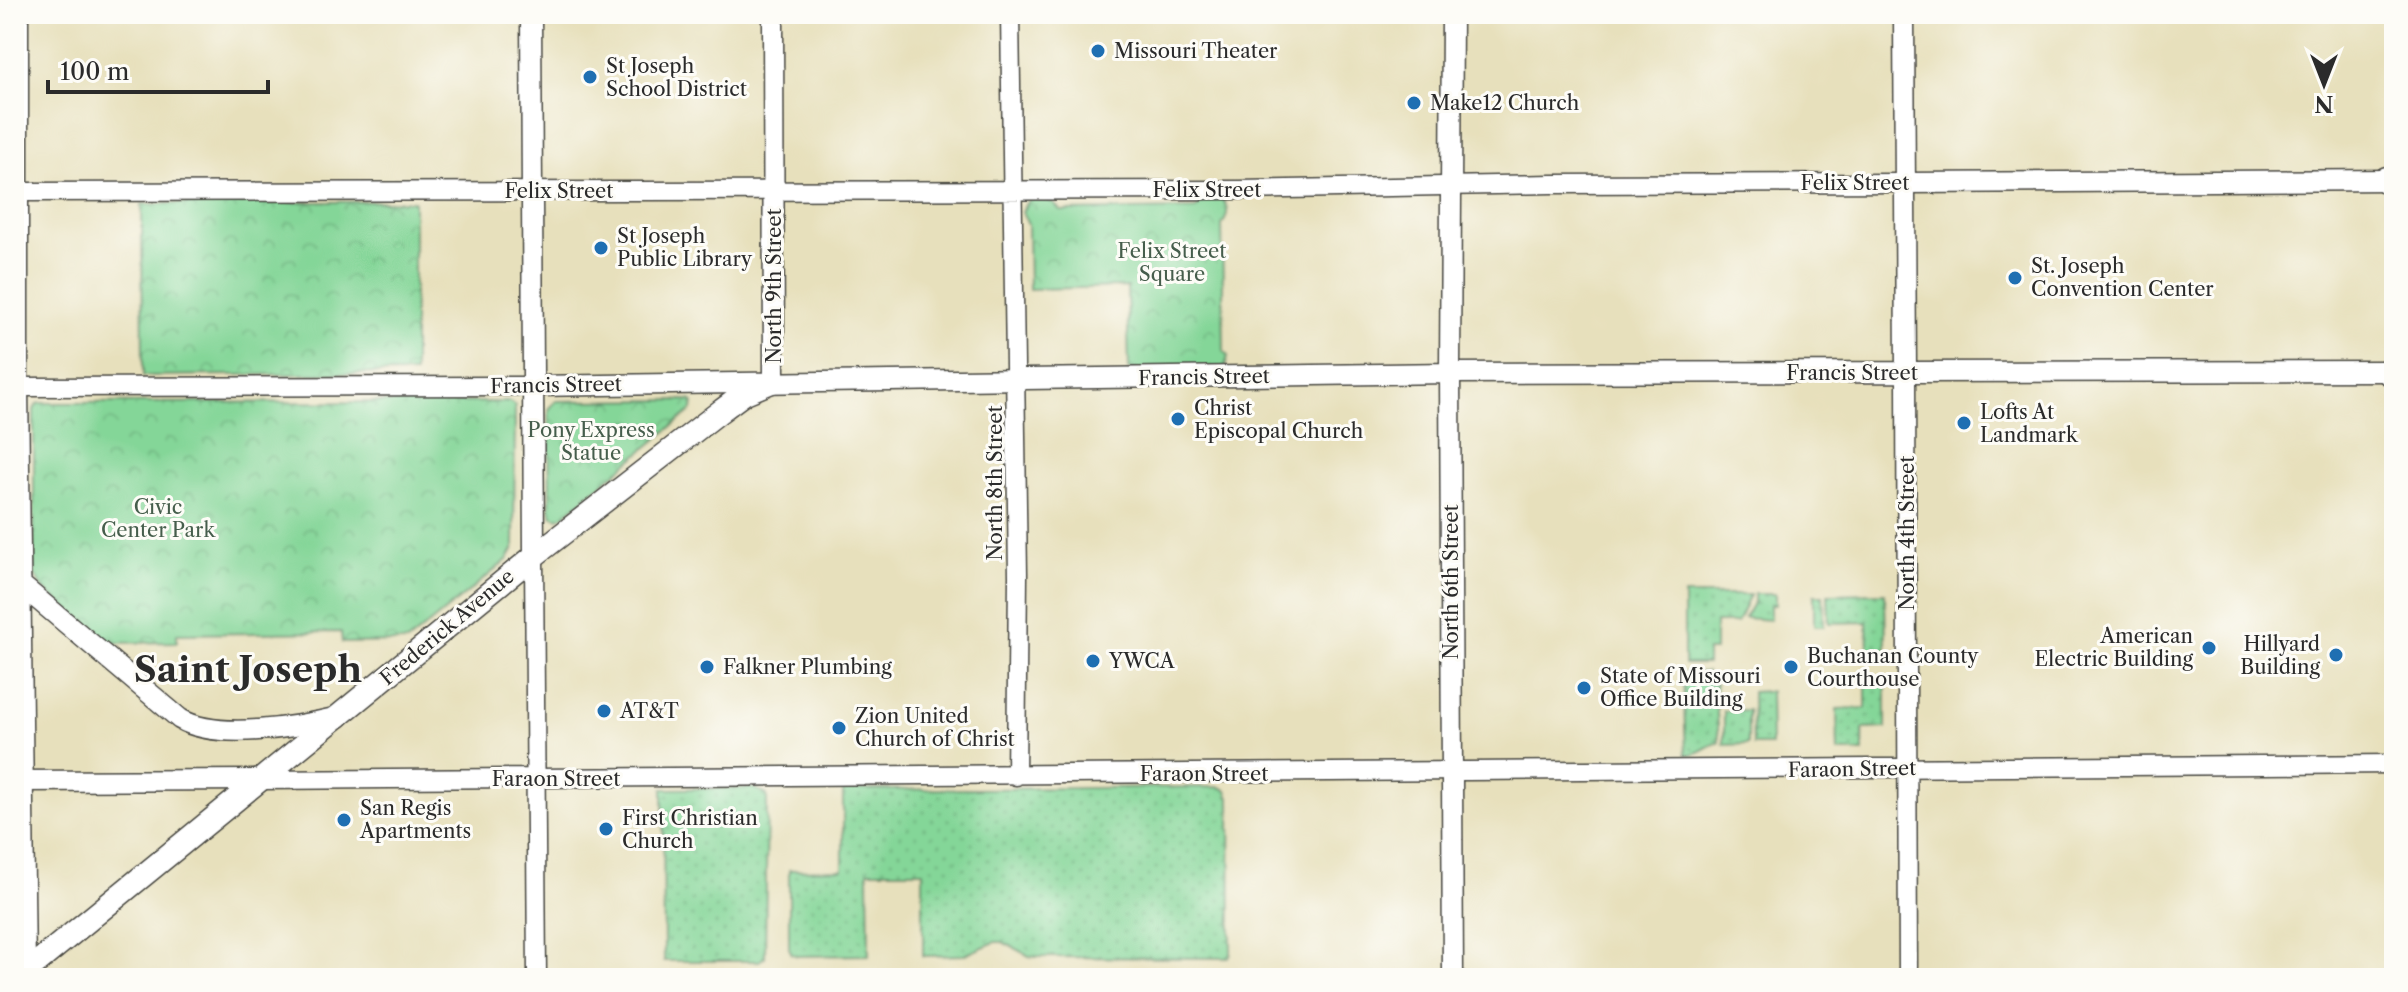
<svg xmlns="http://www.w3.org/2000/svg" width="2408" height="992" font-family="'Libre Caslon Text',serif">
<defs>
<pattern id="grass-dots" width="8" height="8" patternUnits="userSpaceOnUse" patternTransform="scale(2)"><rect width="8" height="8" fill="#84d698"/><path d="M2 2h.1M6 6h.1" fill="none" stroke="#72b883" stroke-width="1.8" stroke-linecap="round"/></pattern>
<pattern id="park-crowns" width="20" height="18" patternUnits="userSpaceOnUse" patternTransform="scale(2)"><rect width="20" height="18" fill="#84d698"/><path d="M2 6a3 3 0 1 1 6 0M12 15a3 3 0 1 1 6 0" fill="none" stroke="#72b883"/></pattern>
</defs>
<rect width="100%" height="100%" fill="#fdfcf7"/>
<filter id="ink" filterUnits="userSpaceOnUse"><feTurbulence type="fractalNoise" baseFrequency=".0125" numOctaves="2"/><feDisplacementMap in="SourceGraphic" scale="16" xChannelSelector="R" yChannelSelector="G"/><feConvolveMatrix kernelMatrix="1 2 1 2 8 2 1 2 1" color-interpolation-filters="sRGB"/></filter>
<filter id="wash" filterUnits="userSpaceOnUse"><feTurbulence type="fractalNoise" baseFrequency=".006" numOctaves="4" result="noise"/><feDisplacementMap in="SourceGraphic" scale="32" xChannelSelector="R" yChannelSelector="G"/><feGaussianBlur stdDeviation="1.8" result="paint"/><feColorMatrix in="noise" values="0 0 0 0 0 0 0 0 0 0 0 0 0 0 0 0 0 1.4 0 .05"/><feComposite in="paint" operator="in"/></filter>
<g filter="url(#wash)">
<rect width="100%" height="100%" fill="#e7e0bc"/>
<path fill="url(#grass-dots)" stroke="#588062" stroke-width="2" d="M1885,593L1886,649H1868L1867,622L1829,623L1828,594Z
M1754,594H1775V605H1770V620L1744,618L1754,602Z
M1684,595H1750L1737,623H1715V651H1707V664H1684Z
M1814,595H1823L1824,626H1814Z
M1707,672V683L1715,684L1719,743C1708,743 1703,754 1686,755L1683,673Z
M1866,683H1886V728L1863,729V752H1838L1837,709L1866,708Z
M1770,691L1771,745H1753L1752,692Z
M1748,710V744L1724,745V711Z
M1221,787L1227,791L1230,798L1231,954L1228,958L1037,957L1029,956L1003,942H995L964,955L923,956V871H868L869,955L798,956L792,954L789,948V870L843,869V790Z
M754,788L767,795L765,957L759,961H664L663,789Z"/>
<path fill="url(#park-crowns)" stroke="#588062" stroke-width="2" d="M1033,198L1052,202L1061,211L1195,209L1207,198H1221C1229,207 1229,214 1222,225L1224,351L1228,356L1225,367L1129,370L1127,287L1029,289L1028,225L1022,212L1026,203Z
M414,201V373L143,376L142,204Z
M691,400L693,402L692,410L563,516L558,518L552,515L550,509L549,409L556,401Z
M42,403L510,402L515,406L514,548L507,560L407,642L342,643L341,632L177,634V642L109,643L42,588L34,573V410L37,404Z"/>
</g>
<g filter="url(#ink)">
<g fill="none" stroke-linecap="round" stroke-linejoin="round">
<defs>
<path id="tertiary" d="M19,14V387L26,971
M1010,14L1018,576L1016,776
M19,192L1240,190L1552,184L1904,183
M1906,373L1908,978
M14,387L533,386
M534,556L537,978
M261,780L2394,764"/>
<path id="secondary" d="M531,14L534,556
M773,14L774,381
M1452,14L1450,373L1453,978
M1904,14L1906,373
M1904,183L2394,180
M533,386L1450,373L2394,371
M14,585H21L180,719C217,741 298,727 339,717
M14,781L261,780"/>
<path id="primary" d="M18,978L534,556L722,410L745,393L774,381"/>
<path id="motorway" d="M2387,180L2394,183
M2389,371L2394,368"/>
</defs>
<use href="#tertiary" stroke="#474641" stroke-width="21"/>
<use href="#secondary" stroke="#474641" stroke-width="23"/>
<use href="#primary" stroke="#474641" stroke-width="25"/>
<use href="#motorway" stroke="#474641" stroke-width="29"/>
<use href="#tertiary" stroke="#fff" stroke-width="18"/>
<use href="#secondary" stroke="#fff" stroke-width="20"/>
<use href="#primary" stroke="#fff" stroke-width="22"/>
<use href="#motorway" stroke="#fff" stroke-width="26"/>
</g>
</g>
<g fill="#1f6fb2" stroke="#fdfcf7" stroke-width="3">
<circle cx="1098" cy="51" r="8"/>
<circle cx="590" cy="77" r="8"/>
<circle cx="1414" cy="103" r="8"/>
<circle cx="601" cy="248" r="8"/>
<circle cx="2015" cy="278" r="8"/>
<circle cx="1178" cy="419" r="8"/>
<circle cx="1964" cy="423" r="8"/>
<circle cx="2209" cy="648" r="8"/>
<circle cx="2336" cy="655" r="8"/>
<circle cx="1093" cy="661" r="8"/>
<circle cx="707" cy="667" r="8"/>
<circle cx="1791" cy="667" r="8"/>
<circle cx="1584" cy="688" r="8"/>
<circle cx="604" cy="711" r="8"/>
<circle cx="839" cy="728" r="8"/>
<circle cx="344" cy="820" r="8"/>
<circle cx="606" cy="829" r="8"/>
</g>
<g text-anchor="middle" stroke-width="6" stroke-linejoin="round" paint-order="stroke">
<g font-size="20" fill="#2b2b2b" stroke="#fdfcf7" text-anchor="start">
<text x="1114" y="58">Missouri Theater</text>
<text x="606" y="73">St Joseph<tspan x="606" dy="23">School District</tspan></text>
<text x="1430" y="110">Make12 Church</text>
<text x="617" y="243">St Joseph<tspan x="617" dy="23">Public Library</tspan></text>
<text x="2031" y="273">St. Joseph<tspan x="2031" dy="23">Convention Center</tspan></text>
<text x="1194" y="415">Christ<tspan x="1194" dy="23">Episcopal Church</tspan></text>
<text x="1980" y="419">Lofts At<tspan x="1980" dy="23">Landmark</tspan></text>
<text x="2193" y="643" text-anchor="end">American<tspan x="2193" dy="23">Electric Building</tspan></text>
<text x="2320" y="651" text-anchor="end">Hillyard<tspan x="2320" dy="23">Building</tspan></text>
<text x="1807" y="663">Buchanan County<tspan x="1807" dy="23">Courthouse</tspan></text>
<text x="1109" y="668">YWCA</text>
<text x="723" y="674">Falkner Plumbing</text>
<text x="1600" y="683">State of Missouri<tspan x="1600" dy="23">Office Building</tspan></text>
<text x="620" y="718">AT&amp;T</text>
<text x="855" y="723">Zion United<tspan x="855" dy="23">Church of Christ</tspan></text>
<text x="360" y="815">San Regis<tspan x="360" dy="23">Apartments</tspan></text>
<text x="622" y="825">First Christian<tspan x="622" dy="23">Church</tspan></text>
</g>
<g font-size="20" fill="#2b2b2b" stroke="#fdfcf7">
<text x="1855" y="190">Felix Street</text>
<text x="1207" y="197">Felix Street</text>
<text x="559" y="198">Felix Street</text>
<text transform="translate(774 286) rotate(-90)" y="7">North 9th Street</text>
<text x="1852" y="380">Francis Street</text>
<text transform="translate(1204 377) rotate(-1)" y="7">Francis Street</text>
<text transform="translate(556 385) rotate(-1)" y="7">Francis Street</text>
<text transform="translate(995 483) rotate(-90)" y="7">North 8th Street</text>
<text transform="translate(1907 533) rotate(-90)" y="7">North 4th Street</text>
<text transform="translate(1451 582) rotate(-90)" y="7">North 6th Street</text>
<text transform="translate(447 627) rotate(-40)" y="7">Frederick Avenue</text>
<text transform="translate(1852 769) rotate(-1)" y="7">Faraon Street</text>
<text x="1204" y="781">Faraon Street</text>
<text x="556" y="786">Faraon Street</text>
</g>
<g font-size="20" fill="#465e4c" stroke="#fdfcf7">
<text x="1172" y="258">Felix Street<tspan x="1172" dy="23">Square</tspan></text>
<text x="591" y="437">Pony Express<tspan x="591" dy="23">Statue</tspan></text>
<text x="158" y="514">Civic<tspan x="158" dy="23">Center Park</tspan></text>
</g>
<g font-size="36" font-weight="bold" fill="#2b2b2b" stroke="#fdfcf7">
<text x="248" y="682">Saint Joseph</text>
</g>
</g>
<rect width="2408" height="992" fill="none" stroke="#fdfcf7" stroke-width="48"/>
<g transform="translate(2324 84) rotate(180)" stroke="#fdfcf7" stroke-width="6" paint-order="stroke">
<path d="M0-6L14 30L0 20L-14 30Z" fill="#2b2b2b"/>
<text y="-12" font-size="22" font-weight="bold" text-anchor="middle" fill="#2b2b2b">N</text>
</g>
<path d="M48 80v12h220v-12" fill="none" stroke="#2b2b2b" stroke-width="4"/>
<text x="60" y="80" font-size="24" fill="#2b2b2b" stroke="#fdfcf7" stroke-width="6" paint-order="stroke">100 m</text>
</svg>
